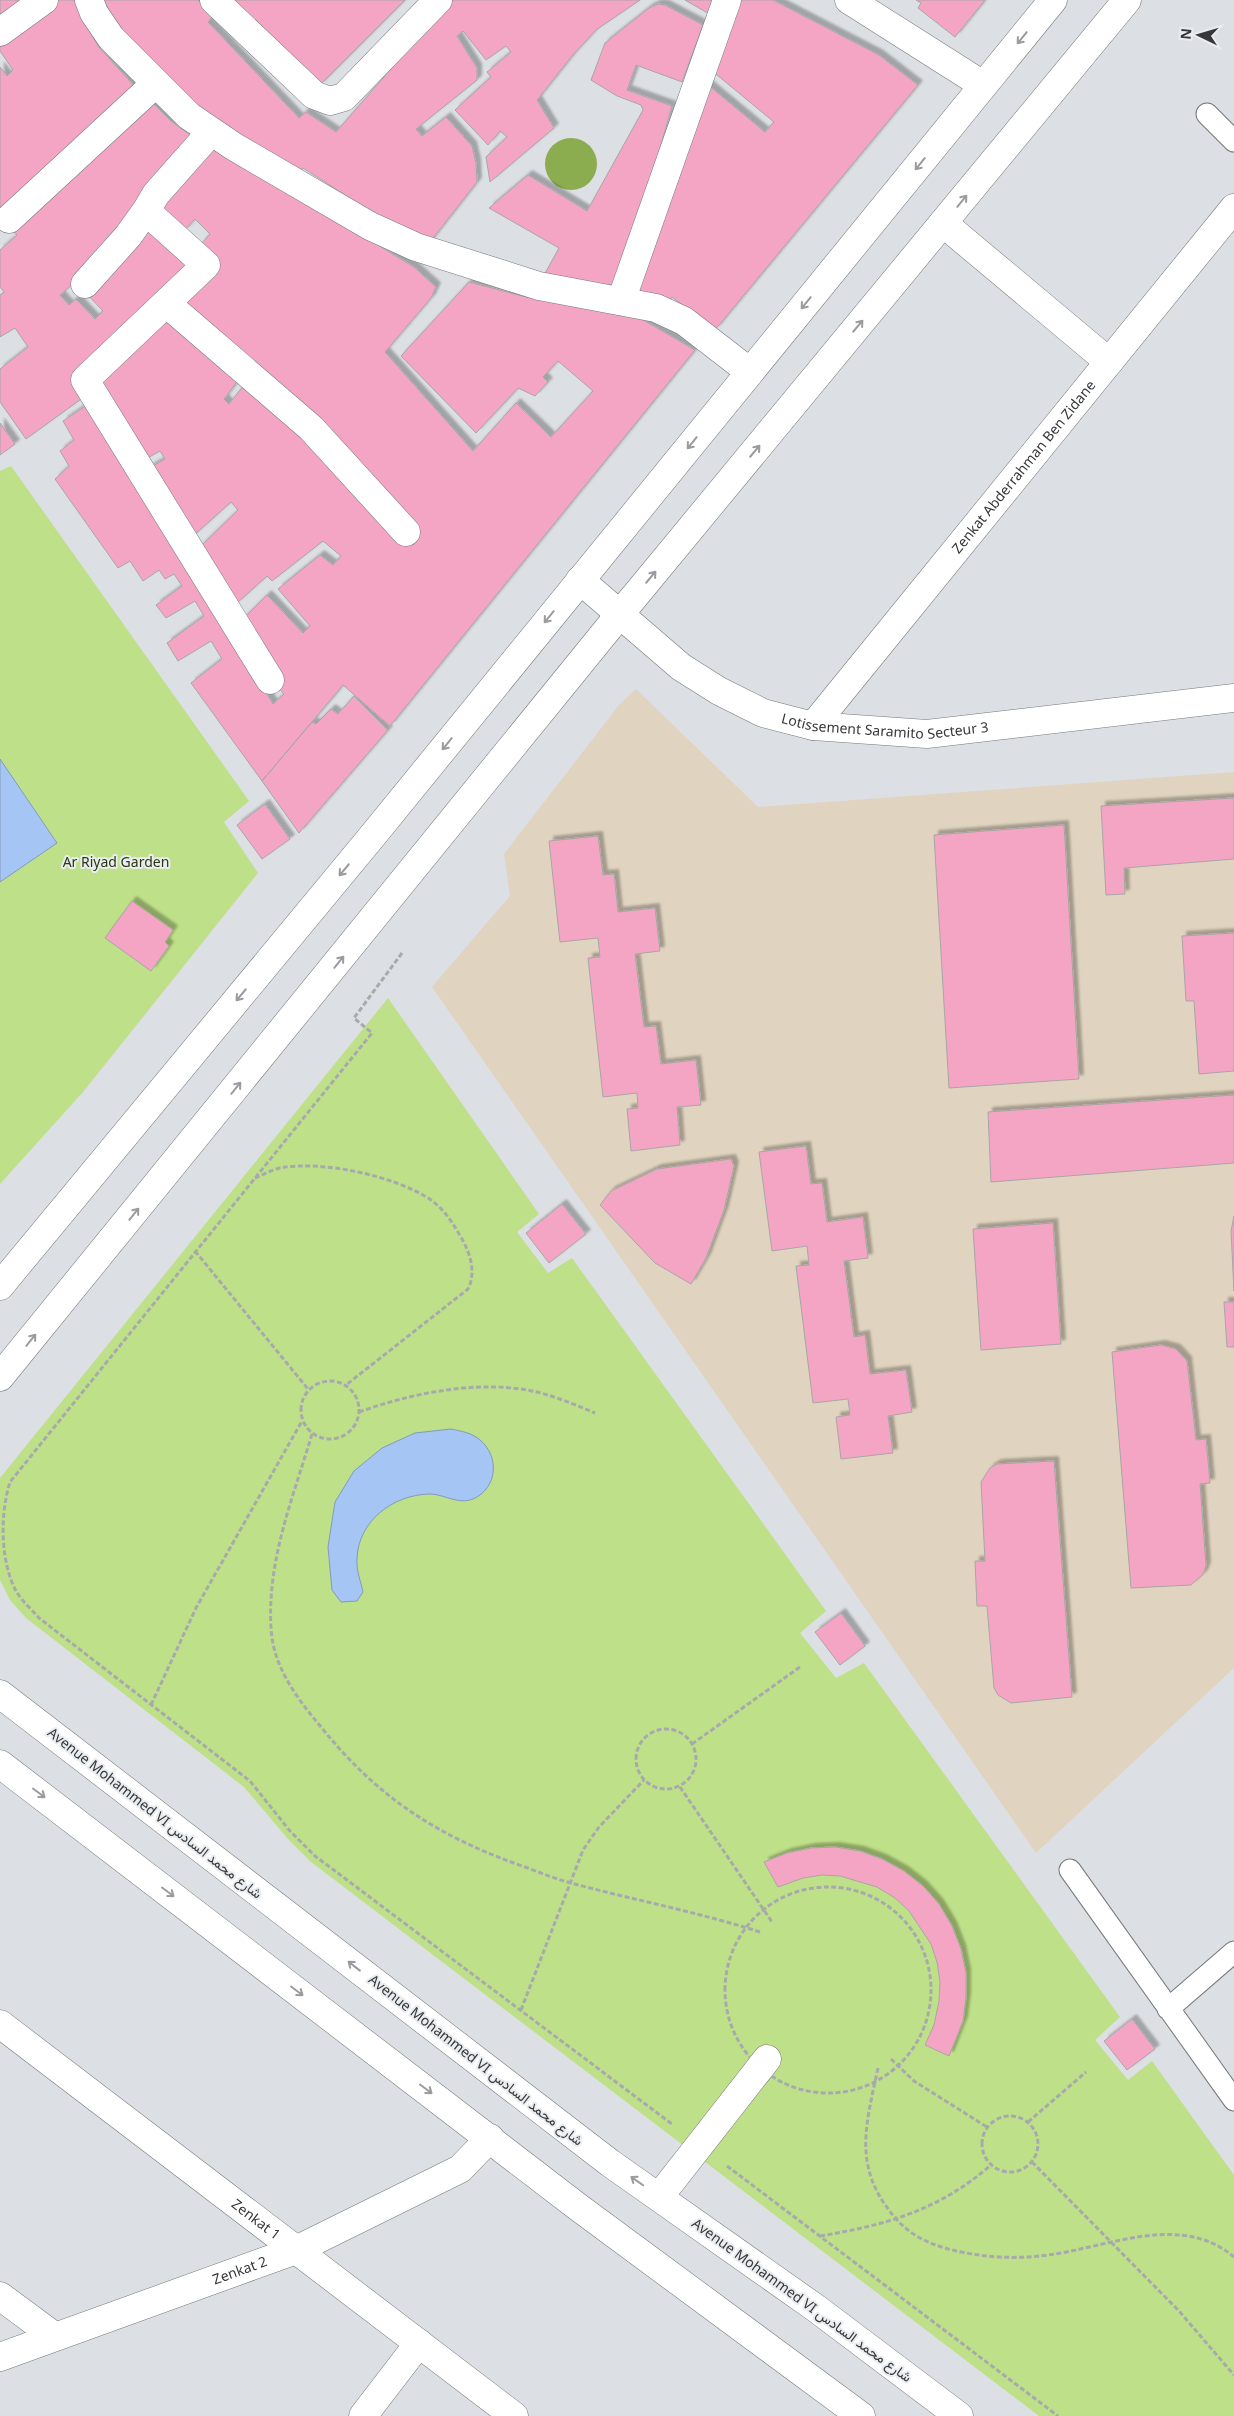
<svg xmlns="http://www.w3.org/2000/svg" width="1234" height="2416" font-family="'Noto Sans',Vazirmatn,sans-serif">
<defs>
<filter id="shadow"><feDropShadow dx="4.5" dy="-4.5" stdDeviation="1" flood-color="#0004"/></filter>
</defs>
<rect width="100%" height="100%" fill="#dcdfe3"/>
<path fill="#e0d4c0" d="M636,689L758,807L1234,772V1668L1036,1853L432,987L510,896L504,854L619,705Z"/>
<path fill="#bee088" d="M11,466L249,801L224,822L258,873L83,1092L0,1184V471Z
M388,998L539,1214L517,1232L548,1273L572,1258L826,1611L800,1633L836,1678L864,1663L1120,2017L1095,2040L1128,2080L1152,2061L1234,2175V2416H1039L311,1862L288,1839L244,1787L26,1618L10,1600L0,1580V1478Z"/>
<path fill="#8bac4f" d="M545 164a26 26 0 1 1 52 0a26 26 0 1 1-52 0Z"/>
<path fill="#a5c5f5" stroke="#839abc" d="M0,759L57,843L0,882Z
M451,1429C460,1431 468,1432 476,1437C498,1451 500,1483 477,1497C460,1507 446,1494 429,1494C393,1495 358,1521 357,1559C356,1570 361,1582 363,1592L357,1601L341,1602L332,1590L328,1547L335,1502L354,1471L382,1448L415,1433Z"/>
<path fill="#f5a5c4" stroke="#a9a5a6" filter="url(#shadow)" d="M0,0H22L0,17Z
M55,0H74L98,46L137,89L0,212V67L7,76L13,70L0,51V44Z
M104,0H198L213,16L208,22L299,118L306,112L336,132L451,0H640L596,30L572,56L537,100L554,128L490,182L486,157L507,137L500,131L488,145L455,110L491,77L487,72L511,52L506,46L486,60L463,31L457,36L477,68V80L416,129L422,136L446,117L472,146L476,163L477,182L426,247L303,168L301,171L199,113L115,23Z
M234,0H405L320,85Z
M685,0H717L711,15Z
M737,0H773L879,55L918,85L715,330L672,297L669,302L636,289L707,84L765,132L774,122L711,70Z
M916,0H985L955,37L918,8L921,3Z
M658,4L665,5L703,25L682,82L636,65L627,90L672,106L623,277L616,284L608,286L543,277L559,248L489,208L528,175L587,211L643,110L641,105L617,96L591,80L605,43L649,8Z
M149,99L172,122L192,136L79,279L60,295L69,305L76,299L95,319L103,311L86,293L147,223L193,267L84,397L26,439L0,402V369L28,347L15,328L0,337V295L4,292L0,287V250L17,235L8,224Z
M215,146L414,267L436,287L431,298L385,352L473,451L516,403L551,437L593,391L558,361L543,377L548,382L535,396L518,388L476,433L401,356L469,282L526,297L599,309H624L695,350L390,726L343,685L262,781L191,683L222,659L211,641L178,661L167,643L204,616L195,601L166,618L156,605L182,586L174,574L165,579L159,570L143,581L130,561L118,568L55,479L69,466L60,451L74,440L63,421L87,405L273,704L284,694L276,685L243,619L267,595L303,633L310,626L278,589L320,555L333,565L341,556L323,541L272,581L267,576L236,604L200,547L238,510L231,502L192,537L149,468L165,459L160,451L144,460L96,381L165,318L239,379L224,399L229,404L245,384L306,438L181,301L219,259L201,244L210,234L195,219L184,231L160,211L203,150Z
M0,423L15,444L0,455Z
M354,696L388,730L299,833L262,781L312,722L316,724L331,709L338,714Z
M1234,798V859L1124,868L1125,894L1106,895L1101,806Z
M265,804L290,839L262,859L237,825Z
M1064,825L1079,1079L949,1088L934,835Z
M598,836L603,875L614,874L618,912L655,908L660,951L635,954L644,1027L656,1026L661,1064L696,1060L701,1105L677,1107L680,1145L631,1151L627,1109L638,1108L637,1093L603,1097L588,958L600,957L598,938L560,942L549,841Z
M132,901L173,930L165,942L169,946L151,971L105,938Z
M1234,933V1071L1199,1074L1194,1001H1186L1182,936Z
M1234,1095V1163L991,1182L988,1112Z
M806,1146L811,1184L822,1183L827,1222L863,1217L868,1258L844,1261L854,1337L865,1335L870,1374L906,1370L912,1412L888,1416L893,1453L841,1459L836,1417L850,1415L848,1399L813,1403L796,1266L809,1265L807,1246L772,1251L759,1152Z
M731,1159L734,1166L724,1210L706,1258L691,1284L655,1263L600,1205L611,1191L657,1169Z
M562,1204L586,1234L549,1263L526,1233Z
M1234,1216V1291L1231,1231Z
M1053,1223L1061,1344L981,1350L973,1229Z
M1224,1302H1234V1347H1227Z
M1161,1345L1176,1349L1187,1361L1196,1440L1206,1439L1210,1483L1200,1484L1206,1566L1203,1574L1191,1585L1131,1588L1112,1352Z
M1054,1461L1072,1697L1011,1703L998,1695L994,1688L987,1606H977L975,1561H985L981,1482L990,1468L997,1464Z
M841,1613L865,1646L840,1665L815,1632Z
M835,1847L860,1851L882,1859L904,1871L923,1886L939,1904L952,1926L961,1949L966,1973V1997L963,2021L949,2056L925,2045L934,2025L939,2001L940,1982L937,1962L931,1944L909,1911L895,1898L877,1887L840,1876L822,1875L803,1878L778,1887L764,1862L787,1853L811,1848Z
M1132,2019L1155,2049L1127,2070L1104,2041Z"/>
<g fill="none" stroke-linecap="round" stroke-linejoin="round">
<defs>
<path id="service" d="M1207,114L1234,141
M1070,1870L1234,2100
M1168,2009L1234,1952"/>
<path id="pedestrian" d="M849,0L983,85
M146,211L206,265L85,380L270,680
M9,219L155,84
M85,284L128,236L146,211L156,194L211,132
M621,301L727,0
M166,303L311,428L406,532
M659,2197L767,2059"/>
<g id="minor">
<path d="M89,0L94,13L111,38L189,116L233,146L370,226L416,247L539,286L656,308L684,321L750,372"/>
<path d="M214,0L314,95L330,101L344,97L438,0"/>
<path d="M0,32L44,0"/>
<path d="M943,223L1109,362"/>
<path id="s1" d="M813,726L1234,208"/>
<path id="s2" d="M0,2024L514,2416"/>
<path d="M0,2296L54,2336"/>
<path id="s3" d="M0,2357L296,2250L460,2169L490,2138"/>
<path d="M363,2416L419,2343"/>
</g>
<g id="tertiary">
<path id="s4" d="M580,580L681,667L719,691L763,713L813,726L927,734L1234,698"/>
</g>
<path id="secondary" d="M0,1286L374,834L1053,0
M0,1377L620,614L1127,0
M0,1694L610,2163L817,2309L959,2416
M0,1764L578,2207L861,2416"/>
</defs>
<use href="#service" stroke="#75787b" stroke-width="23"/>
<use href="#pedestrian" stroke="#75787b" stroke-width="29"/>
<use href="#minor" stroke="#75787b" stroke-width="29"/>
<use href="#tertiary" stroke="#75787b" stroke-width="29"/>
<use href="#secondary" stroke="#75787b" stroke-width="29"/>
<path stroke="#a7aaad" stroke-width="3" stroke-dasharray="5 2.5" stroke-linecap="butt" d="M402,953L354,1018L372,1033L10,1482C0,1514 0,1561 16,1591C22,1601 32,1610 39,1618L250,1781L290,1831L315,1856L672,2124
M255,1178C263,1175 271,1170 280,1168C322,1160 396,1176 431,1200C445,1210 454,1225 462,1239C471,1255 476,1273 468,1289L346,1385
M195,1251L308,1389
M301 1410a29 29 0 1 1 58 0a29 29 0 1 1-58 0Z
M359,1412C412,1393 480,1379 537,1392C557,1397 576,1405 595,1413
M312,1434C293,1498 267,1560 271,1628C273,1667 297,1698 321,1727C379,1799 439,1837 525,1867C541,1873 556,1879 571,1883C634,1900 698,1912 760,1932
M151,1705L196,1608L302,1421
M636 1759a30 30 0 1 1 60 0a30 30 0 1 1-60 0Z
M692,1744L800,1667
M680,1787L772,1922
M725 1990a103 103 0 1 1 206 0a103 103 0 1 1-206 0Z
M521,2010L583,1850L599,1827L644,1780
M891,2059L914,2081L987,2127
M878,2068C865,2129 852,2170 898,2221C915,2239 937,2247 961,2252C991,2258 1018,2259 1048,2255C1109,2247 1181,2212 1234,2257
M982 2144a28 28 0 1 1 56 0a28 28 0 1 1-56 0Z
M1028,2122L1086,2072
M1032,2162L1179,2311L1234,2375
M727,2166L1058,2416
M820,2236C887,2225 939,2210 991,2165"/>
<use href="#service" stroke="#fff" stroke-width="21"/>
<use href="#pedestrian" stroke="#fff" stroke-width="28"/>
<use href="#minor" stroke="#fff" stroke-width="28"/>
<use href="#tertiary" stroke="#fff" stroke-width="28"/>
<use href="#secondary" stroke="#fff" stroke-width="28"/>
</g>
<defs><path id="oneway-shaft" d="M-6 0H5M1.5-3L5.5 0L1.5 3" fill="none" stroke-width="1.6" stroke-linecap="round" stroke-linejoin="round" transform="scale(1.25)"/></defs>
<g stroke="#9a9b9c">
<use href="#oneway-shaft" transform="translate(1022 38) rotate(129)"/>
<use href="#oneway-shaft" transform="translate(920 164) rotate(129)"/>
<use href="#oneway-shaft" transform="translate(962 201) rotate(-51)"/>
<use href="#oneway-shaft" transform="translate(806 303) rotate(129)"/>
<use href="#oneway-shaft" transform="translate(858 326) rotate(-50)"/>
<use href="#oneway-shaft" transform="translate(692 443) rotate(129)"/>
<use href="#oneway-shaft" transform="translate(755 451) rotate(-50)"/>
<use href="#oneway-shaft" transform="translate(651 577) rotate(-50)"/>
<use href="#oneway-shaft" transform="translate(549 617) rotate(129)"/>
<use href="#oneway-shaft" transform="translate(447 744) rotate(129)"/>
<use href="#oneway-shaft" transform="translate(344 870) rotate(130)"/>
<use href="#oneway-shaft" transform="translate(339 962) rotate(-51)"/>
<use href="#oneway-shaft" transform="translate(241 995) rotate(130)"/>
<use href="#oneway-shaft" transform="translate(236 1088) rotate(-51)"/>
<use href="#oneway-shaft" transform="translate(134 1214) rotate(-51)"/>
<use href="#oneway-shaft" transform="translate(31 1340) rotate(-51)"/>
<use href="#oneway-shaft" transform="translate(39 1793) rotate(37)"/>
<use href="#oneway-shaft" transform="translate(168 1892) rotate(37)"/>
<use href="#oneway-shaft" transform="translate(354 1966) rotate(-142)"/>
<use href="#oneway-shaft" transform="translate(297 1991) rotate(37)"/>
<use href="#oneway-shaft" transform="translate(426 2089) rotate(37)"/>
<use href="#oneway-shaft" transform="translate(637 2181) rotate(-145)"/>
</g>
<g text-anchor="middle" stroke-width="4" stroke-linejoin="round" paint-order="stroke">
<g font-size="14" fill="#353738" stroke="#eaedf0">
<text dy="5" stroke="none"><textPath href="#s1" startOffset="334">Zenkat Abderrahman Ben Zidane</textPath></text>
<text dy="5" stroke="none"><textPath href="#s4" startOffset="351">Lotissement Saramito Secteur 3</textPath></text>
<text transform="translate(155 1813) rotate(38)" y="5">Avenue Mohammed VI شارع محمد السادس</text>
<text transform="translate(476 2060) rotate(38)" y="5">Avenue Mohammed VI شارع محمد السادس</text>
<text dy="5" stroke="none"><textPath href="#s2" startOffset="322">Zenkat 1</textPath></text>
<text dy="5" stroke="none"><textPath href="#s3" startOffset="255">Zenkat 2</textPath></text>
<text transform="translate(802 2300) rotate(36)" y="5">Avenue Mohammed VI شارع محمد السادس</text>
</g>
<g font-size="14" fill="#2a3811" stroke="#eaedf0">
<text x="116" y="867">Ar Riyad Garden</text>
</g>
</g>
<g transform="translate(1199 35) rotate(275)" stroke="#eaedf0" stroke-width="4" paint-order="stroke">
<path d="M0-4L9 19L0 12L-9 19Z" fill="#353738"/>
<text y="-8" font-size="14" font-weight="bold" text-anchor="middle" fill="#353738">N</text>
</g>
</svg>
